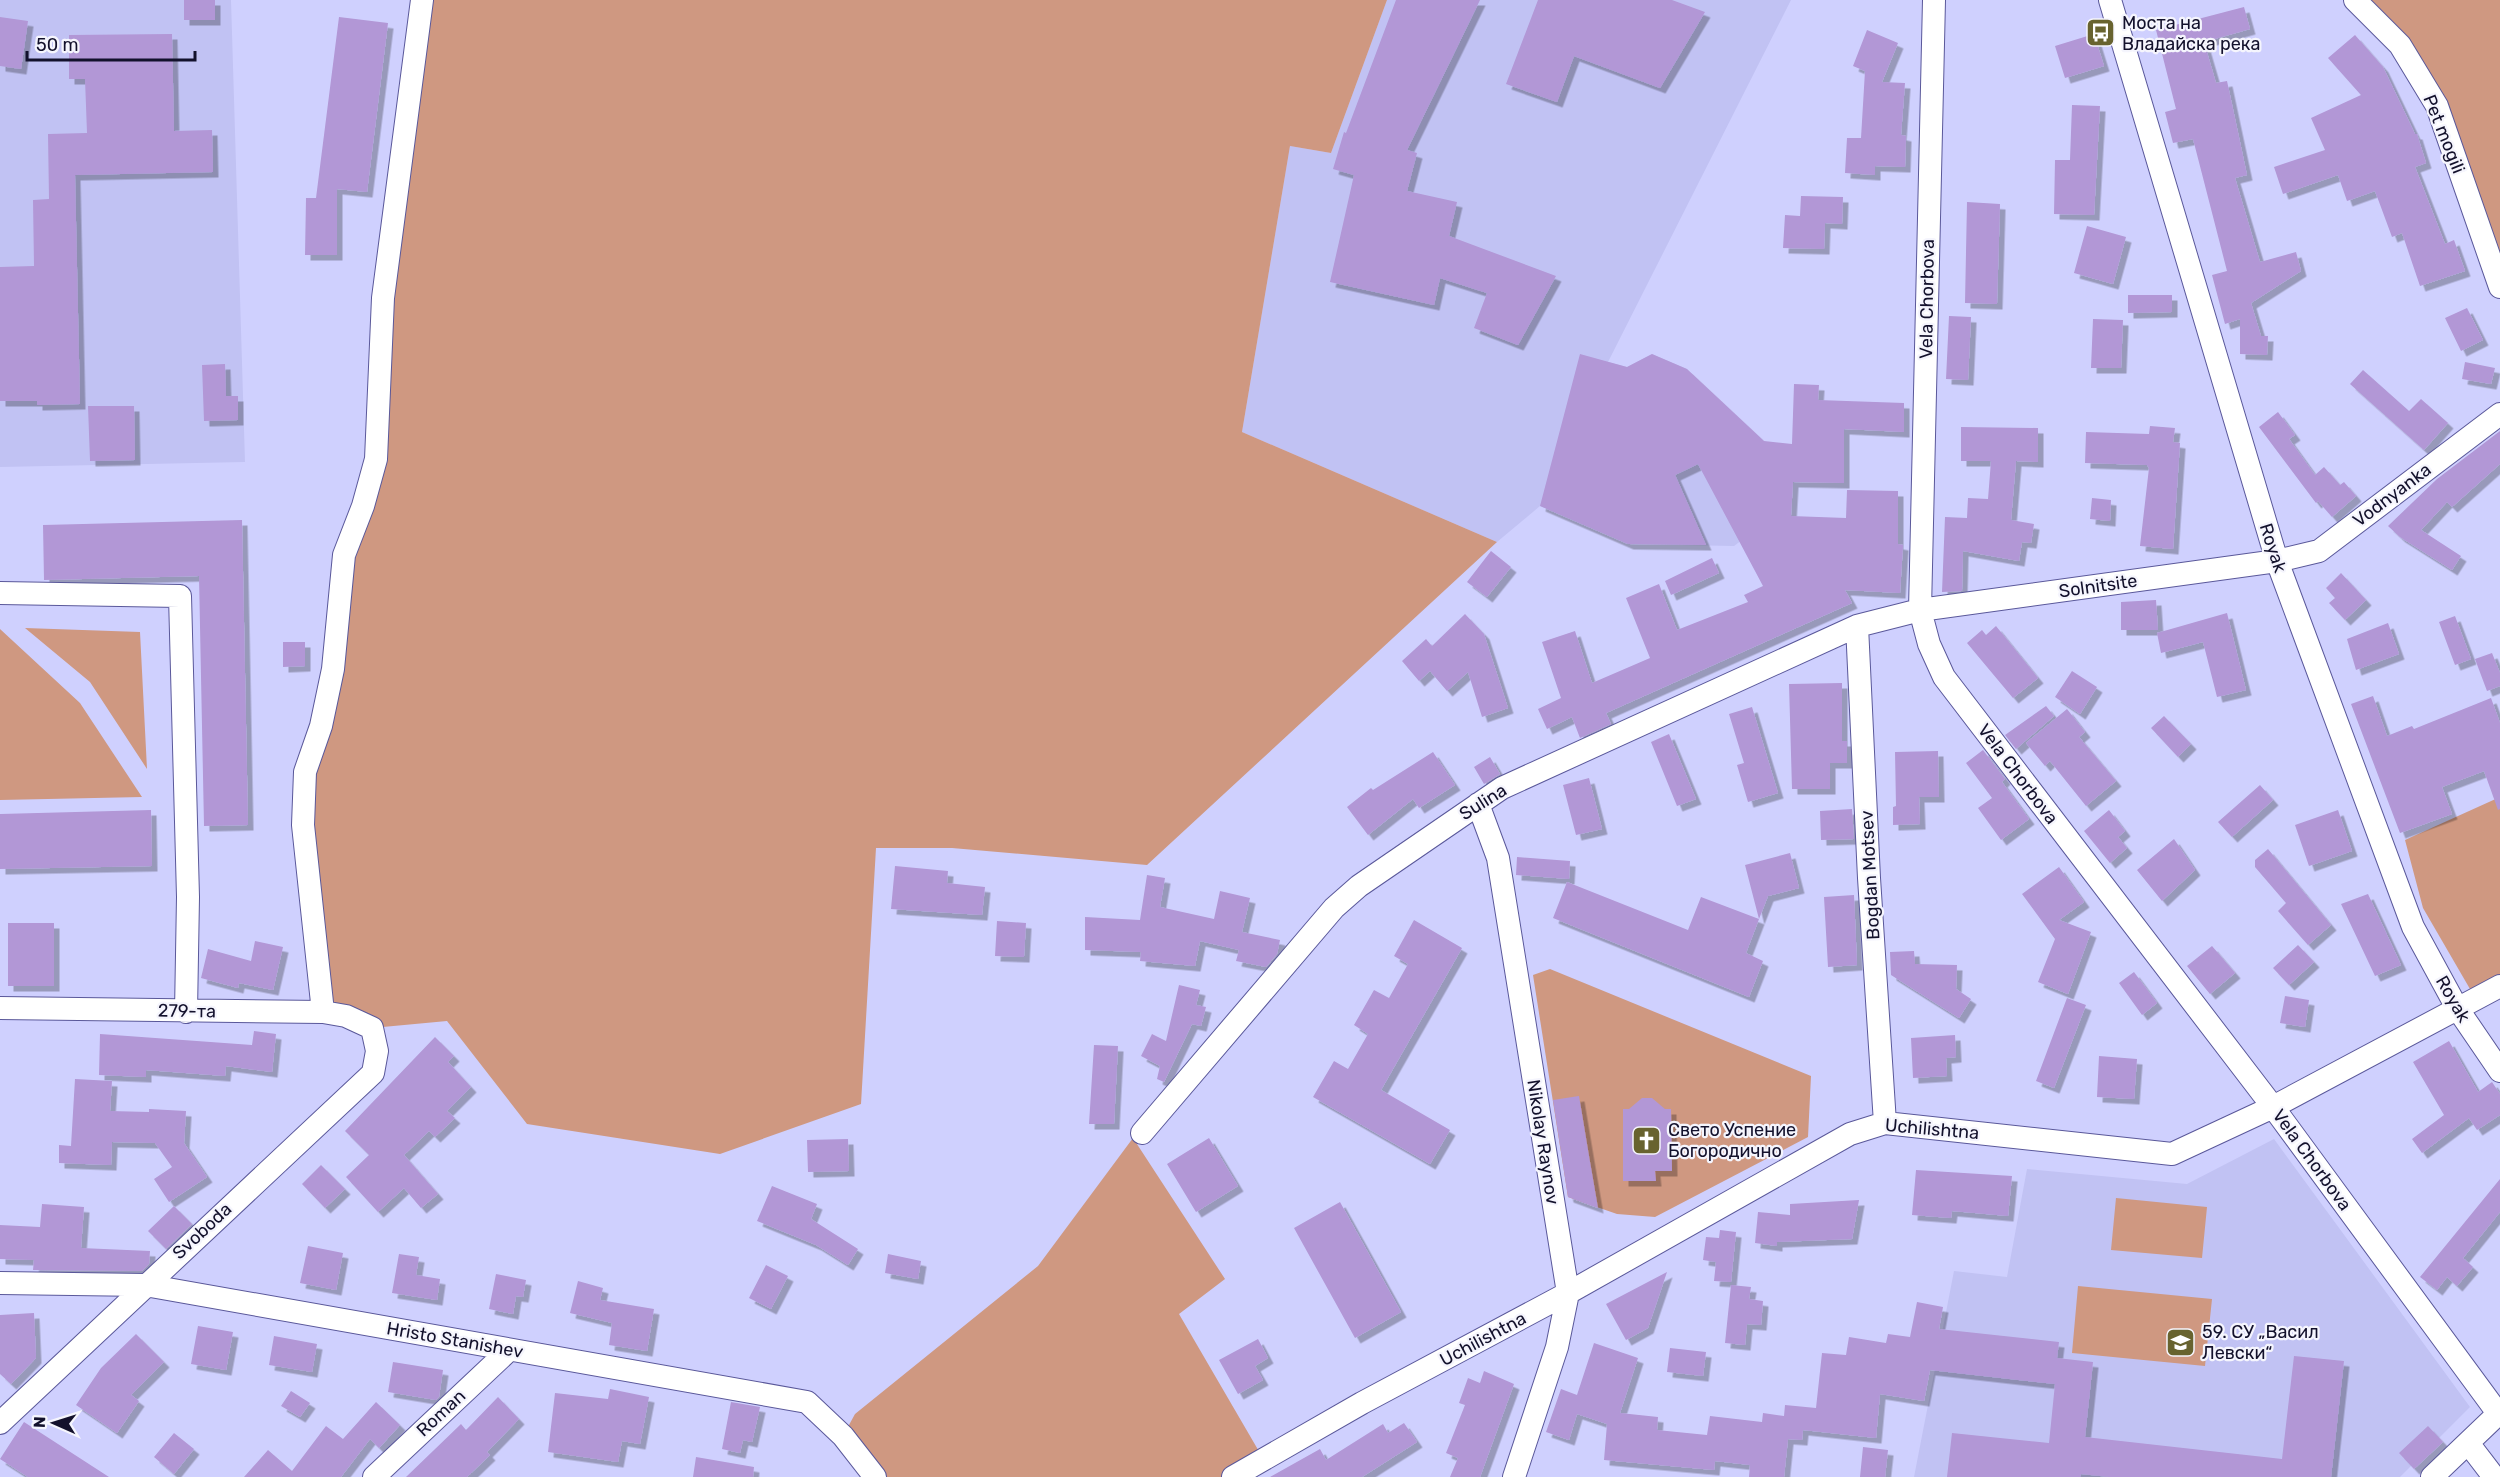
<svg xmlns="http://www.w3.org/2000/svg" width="2500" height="1477" font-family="Rubik,sans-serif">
<defs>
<filter id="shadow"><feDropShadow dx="5.5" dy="5.5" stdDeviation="0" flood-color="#0004"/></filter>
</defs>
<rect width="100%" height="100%" fill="#cfd0fe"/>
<path fill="#c1c2f3" d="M0,0H231L245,462L0,467Z
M1387,0H1791L1608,362L1627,367L1652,354L1687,369L1766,522L1734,546L1628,544L1540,506L1497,542L1242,432L1290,146L1331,153Z
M2274,1139L2470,1407L2400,1477H1914L1954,1271L2007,1277L2027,1169L2187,1184Z"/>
<path fill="#cf9881" d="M422,0H1387L1331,153L1290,146L1242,432L1497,542L1147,865L952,848H876L861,1104L720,1154L527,1124L447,1021L372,1028L323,1012L303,825L363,506Z
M2355,0H2500V287L2437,106Z
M25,628L140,632L147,769L90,682Z
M0,629L80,703L142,797L0,800Z
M2500,797V975L2470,989L2423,908L2405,840Z
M1550,969L1811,1076L1808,1137L1655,1217L1617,1214L1568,1197L1533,975Z
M1133,1138L1225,1279L1179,1314L1264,1460L1233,1477H875L843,1436L855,1414L1038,1266Z
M2116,1198L2207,1207L2202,1258L2111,1250Z
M2078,1286L2212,1299L2205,1366L2072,1353Z"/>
<path fill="#b297d6" filter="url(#shadow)" d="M184,0H215V20H184Z
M1396,0H1480L1407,150L1417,153L1407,191L1457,202L1449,236L1556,276L1518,345L1474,328L1487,293L1440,278L1434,305L1330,282L1354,175L1333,169L1344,132L1346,133Z
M1538,0H1672L1705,12L1660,88L1574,56L1557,102L1506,84Z
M2244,7L2250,29L2204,42L2216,83L2227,81L2247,175L2235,178L2260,262L2296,252L2301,271L2251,303L2261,336H2268L2267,355L2240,354V319L2225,324L2212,275L2227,271L2193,139L2173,143L2165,112L2176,109L2156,30Z
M0,17L28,21L21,69L0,66Z
M339,17L388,23L367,192L337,189V255H305L306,198H316Z
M1867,30L1898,43L1882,82L1905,83L1901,135L1906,136L1905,167L1875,166V175L1845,173L1847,138H1861L1865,71L1853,66Z
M172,34L174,131L212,130L213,172L75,175L80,404L37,405V401H0V267L34,266L33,200L49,199L48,134L87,133L85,79H69V35Z
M2094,34L2104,66L2065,78L2055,46Z
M2355,35L2383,67L2415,134H2417L2426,163L2415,167L2445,244L2454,240L2465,271L2420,286L2402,233L2392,237L2375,191L2347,201L2338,175L2283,194L2274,167L2325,150L2311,118L2361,95L2328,58Z
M2072,105L2100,106L2094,215L2054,214L2055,160H2070Z
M1801,196L1843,197L1842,224L1825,223L1824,249L1783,248L1785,215L1800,216Z
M1967,202L2000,204L1997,304L1965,303Z
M2087,226L2126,237L2113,284L2074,273Z
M2128,295H2172V312L2128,313Z
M2467,308L2483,340L2461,351L2445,318Z
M1949,316L1971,317L1968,380L1946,379Z
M2093,319L2123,320L2121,368H2091Z
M1580,354L1627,367L1652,354L1687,369L1764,441L1792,444L1794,384L1819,385L1818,400L1904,403V432L1844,429V483L1793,482L1791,516L1846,518L1847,490L1898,491V544L1903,545L1900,593L1845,590L1852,603L1606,713L1611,724L1580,738L1572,717L1547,729L1538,709L1561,698L1542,642L1575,631L1592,683L1650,658L1626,598L1659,584L1677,630L1748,602L1744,595L1763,586L1698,464L1675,475L1706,545L1628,544L1540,506Z
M2465,362L2495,368L2491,384L2462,379Z
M225,364L226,396H238V420L204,421L202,365Z
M2363,370L2409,411L2421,399L2448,423L2424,450L2350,384Z
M88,406H134L135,460L90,461Z
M2278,412L2295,435L2289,439L2315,475L2324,467L2340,485L2344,482L2356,496L2332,517L2318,501L2316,503L2259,427Z
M2150,426L2175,428L2173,442L2180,443L2173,549L2140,546L2149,468L2147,465L2085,463L2086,432L2149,434Z
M1961,427L2038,428V462L2016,461L2011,520L2034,524L2031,543L2022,542L2019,561L1963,551L1962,591L1942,592L1945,517L1967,518L1968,498L1988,499L1991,461H1961Z
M2500,431V464L2452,507L2447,502L2421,530L2461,556L2452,570L2400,537L2388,526L2437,479Z
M2092,498L2111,500L2110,521L2090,519Z
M242,520L248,825L204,826L199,576L44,580L43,525Z
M1491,551L1511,567L1487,597L1467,582Z
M1712,558L1719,573L1671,595L1665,581Z
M2341,573L2366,600L2345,620L2329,603L2335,598L2326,588Z
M2156,600L2158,630H2121V602Z
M2227,613L2246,690L2217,697L2203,642L2161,653L2157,633Z
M1465,614L1484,634L1508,708L1482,717L1468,672L1447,691L1430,671L1419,681L1402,661L1426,639L1432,646Z
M2455,616L2471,659L2455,665L2439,622Z
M2388,623L2399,654L2356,670L2347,639Z
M1996,626L2038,678L2013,698L1967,643L1982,630L1986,635Z
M283,642H305V666L283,667Z
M2492,653L2500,673V686L2487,691L2475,659Z
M2072,671L2097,687L2080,714L2055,697Z
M1842,683V741H1847V763H1830V789H1792L1789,684Z
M2373,696L2387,736L2412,726L2414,729L2491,698L2500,723V809L2498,810L2484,771L2442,787L2452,814L2400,833L2351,704Z
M2046,706L2054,716L2016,749L2005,735Z
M1752,707L1778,793L1748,802L1737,765L1744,763L1729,714Z
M2067,709L2085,732L2079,737L2116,781L2086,806L2050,761L2045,766L2026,743Z
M2164,716L2191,744L2178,757L2151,728Z
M1669,734L1696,799L1677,806L1651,742Z
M1983,750L2005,779L2002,782L2029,819L2001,840L1978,808L1992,798L1966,763Z
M1938,751L1939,797H1919L1920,824L1893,825V807L1896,806L1895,752Z
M1433,752L1455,785L1419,808L1413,799L1368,835L1347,807L1371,788L1373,790Z
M1490,757L1500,774L1484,784L1474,767Z
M1589,778L1602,829L1576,835L1563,785Z
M2260,785L2273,800L2232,837L2218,822Z
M1852,809L1854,839L1821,840L1820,811Z
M151,810L152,866L0,869V814Z
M2109,810L2125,831L2118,837L2127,848L2110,863L2084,831Z
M2338,810L2352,851L2309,866L2295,825Z
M2174,839L2195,870L2162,901L2137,870Z
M2268,849L2331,925L2308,945L2278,911L2286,903L2255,867V860Z
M1790,853L1799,888L1768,896L1759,919L1745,865Z
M1517,857L1570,861L1569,879L1516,875Z
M895,866L948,871L947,883L985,887L982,915L891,909Z
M2059,867L2084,902L2059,920L2091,932L2068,994L2038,982L2055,939L2022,894Z
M1147,875L1165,878L1160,907L1214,919L1220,891L1250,898L1242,932L1280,940L1277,954L1266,967L1236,961L1239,950L1200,941L1195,966L1140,961L1141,952L1085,950V917L1140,920Z
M1567,882L1688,930L1701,897L1759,919L1746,953L1763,961L1749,997L1553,918Z
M2368,894L2401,965L2375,976L2341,904Z
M1854,895L1857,965L1828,967L1824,897Z
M1414,920L1462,948L1381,1090L1450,1130L1430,1164L1313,1097L1334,1061L1348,1069L1368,1034L1354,1025L1374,990L1389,998L1408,964L1394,956Z
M997,921L1026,923L1024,957L995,956Z
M8,923H54V986H8Z
M255,941L283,947L273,990L239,983L238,988L201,978L208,949L251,961Z
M2298,945L2314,962L2289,985L2273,968Z
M2212,946L2235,973L2210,994L2187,966Z
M1914,951L1915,964L1957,965L1956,989L1971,999L1959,1018L1891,975L1890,952Z
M2134,972L2157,1003L2142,1015L2119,983Z
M1179,985L1200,990L1196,1005L1206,1007L1201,1026L1192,1024L1164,1082L1157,1079L1160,1066L1141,1056L1152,1034L1166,1041Z
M2285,996L2309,1000L2305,1027L2280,1023Z
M2067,998L2086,1005L2054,1088L2036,1081Z
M254,1031L276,1034L272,1072L226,1066L225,1076L146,1070V1077L99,1075L100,1034L252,1045Z
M1955,1035L1956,1057L1946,1058L1947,1076L1913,1078L1911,1038Z
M435,1037L454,1056L448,1062L471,1087L447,1111L455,1118L435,1137L429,1131L404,1155L438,1194L421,1208L404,1188L378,1212L346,1177L369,1155L345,1131Z
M2449,1041L2478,1092L2492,1082L2500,1094V1115L2477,1130L2469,1118L2422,1153L2412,1139L2444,1115L2413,1062Z
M1094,1045L1118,1046L1114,1124H1089Z
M2099,1056L2137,1059L2134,1099L2097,1097Z
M75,1079L112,1081L110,1111L149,1112V1109L186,1111L184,1143L207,1177L169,1202L154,1179L172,1167L155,1143L112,1142L111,1165L59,1163V1145L71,1146Z
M1579,1096L1589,1156L1598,1208L1568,1197L1553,1100Z
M1642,1098H1652L1665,1109H1671L1672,1171H1655L1656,1181H1623V1109H1629Z
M1209,1138L1238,1186L1196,1212L1167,1164Z
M848,1139L849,1171L808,1172L807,1140Z
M321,1165L345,1189L325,1208L302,1184Z
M1916,1170L2012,1176L2008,1216L1952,1211L1951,1218L1912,1215Z
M2500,1179V1212L2463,1258L2473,1267L2457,1286L2447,1277L2437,1290L2420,1277Z
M772,1186L817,1204L811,1219L858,1249L848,1265L816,1245L757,1221Z
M1859,1200L1852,1239L1777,1242V1246L1755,1243L1758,1212L1790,1215V1204Z
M1340,1202L1401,1312L1355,1338L1294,1228Z
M42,1204L84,1207L81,1248L150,1251L149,1264L142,1271L33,1270L34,1260L0,1259V1225L40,1227Z
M174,1206L192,1224L166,1249L148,1231Z
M1720,1230L1736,1232L1731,1282L1714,1281L1716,1262L1703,1260L1706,1237L1719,1238Z
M308,1246L343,1253L336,1290L300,1283Z
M399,1254L419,1257L416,1275L440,1279L437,1300L392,1293Z
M888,1254L921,1261L918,1279L885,1273Z
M766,1265L788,1276L771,1309L749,1298Z
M1667,1272L1648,1328L1626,1340L1606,1304Z
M496,1274L526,1280L523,1297L516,1296L513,1314L489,1309Z
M578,1281L603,1288L600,1300L654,1309L647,1351L609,1345L612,1323L570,1313Z
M1731,1285L1751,1287L1749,1299L1763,1301L1761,1325L1747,1324L1745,1345L1725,1343Z
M1917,1302L1943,1307L1939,1329L2059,1342L2057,1358L2093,1362L2085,1437L2282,1459L2294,1356L2344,1361L2331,1477H2110L2081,1474L2080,1477H1947L1952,1433L2049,1443L2055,1384L1930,1370L1924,1401L1880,1394L1876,1438L1803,1430L1802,1440L1788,1439L1784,1477H1749L1750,1465L1715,1461L1714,1470L1604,1460L1607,1424L1577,1414L1569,1440L1546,1432L1561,1389L1577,1395L1594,1343L1638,1358L1620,1413L1658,1417L1657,1430L1707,1435L1710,1416L1762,1422L1763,1413L1784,1416L1785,1405L1816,1408L1822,1353L1846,1355L1849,1337L1886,1343L1888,1334L1910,1337Z
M34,1313L36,1358L11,1384L0,1374V1315Z
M198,1326L233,1332L226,1370L191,1364Z
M136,1334L164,1362L131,1395L139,1401L117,1433L76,1405L101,1368Z
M274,1336L317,1344L312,1372L269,1365Z
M1258,1339L1268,1358L1255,1366L1263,1380L1238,1394L1219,1360Z
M1670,1348L1706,1352L1703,1376L1667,1372Z
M393,1362L443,1370L439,1397L436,1400L388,1392Z
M1484,1371L1514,1384L1480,1477H1450L1458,1458L1446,1453L1465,1405L1459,1403L1468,1378L1480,1383Z
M610,1389L649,1397L640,1444L622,1441L618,1462L548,1452L555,1393L608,1399Z
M291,1391L310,1403L300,1417L281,1406Z
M498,1397L519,1419L487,1452L490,1455L467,1477H406L461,1424L466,1430Z
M376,1402L400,1425L379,1448L370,1439L341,1477H244L268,1450L292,1471L326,1426L343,1439Z
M731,1402L760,1407L752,1442L743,1440L740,1453L722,1449Z
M24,1422L109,1477H28L0,1459Z
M1404,1423L1417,1442L1362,1477H1270L1320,1449L1326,1460L1383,1424L1388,1433Z
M2428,1426L2443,1442L2414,1469L2399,1453Z
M174,1433L194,1449L174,1474L154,1457Z
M1863,1447L1888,1450L1885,1477H1860Z
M696,1457L754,1467L753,1477H693Z"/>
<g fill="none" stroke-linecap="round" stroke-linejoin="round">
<defs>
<path id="minor" d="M1934,0L1920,610L1929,644L1944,677L2273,1107L2500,1416
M2110,0L2277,561L2413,927L2457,1008L2500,1071
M2355,0L2400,45L2437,106L2500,287
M0,593L180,596L188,897L186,1012
M1857,626L1869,878L1885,1123
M1478,804L1498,858L1568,1293L1557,1347L1514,1477
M0,1008L323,1012L346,1016L372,1028L377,1051L373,1073L0,1423
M323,1012L303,825L305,772L321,726L333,669L344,555L363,506L376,459L383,298L422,0
M1142,1133L1334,908L1359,886L1502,788L1857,626L1920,610L2277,561L2319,551L2500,414
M0,1283L145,1285L807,1402L843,1436L875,1477
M2468,1443L2494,1477
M374,1477L509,1350
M1233,1477L1362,1403L1568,1293L1850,1134L1885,1123L2172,1154L2273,1107L2500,986
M2432,1477L2498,1414"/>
</defs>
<use href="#minor" stroke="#5a589a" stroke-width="24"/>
<use href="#minor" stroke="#fff" stroke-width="22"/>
</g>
<defs>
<symbol id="bus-square" viewBox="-11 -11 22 22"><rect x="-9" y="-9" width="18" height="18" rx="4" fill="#68632f" stroke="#f5f5fd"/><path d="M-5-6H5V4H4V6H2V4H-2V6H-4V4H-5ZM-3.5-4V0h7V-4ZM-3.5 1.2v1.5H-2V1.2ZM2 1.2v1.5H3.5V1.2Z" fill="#fff"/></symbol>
<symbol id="church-square" viewBox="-11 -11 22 22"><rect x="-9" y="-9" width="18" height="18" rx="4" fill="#68632f" stroke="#f5f5fd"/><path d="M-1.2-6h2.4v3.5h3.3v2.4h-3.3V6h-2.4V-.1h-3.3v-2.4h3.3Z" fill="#fff"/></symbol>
<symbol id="school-square" viewBox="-11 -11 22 22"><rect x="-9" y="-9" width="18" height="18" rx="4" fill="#68632f" stroke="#f5f5fd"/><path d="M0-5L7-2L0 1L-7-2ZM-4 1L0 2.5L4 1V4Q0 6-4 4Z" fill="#fff"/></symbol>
</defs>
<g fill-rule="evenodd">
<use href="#bus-square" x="2084" y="16" width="33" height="33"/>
<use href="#church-square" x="1630" y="1124" width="33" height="33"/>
<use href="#school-square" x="2164" y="1326" width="33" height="33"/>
</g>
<g text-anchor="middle" stroke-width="4.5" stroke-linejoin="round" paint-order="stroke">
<g font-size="18" fill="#13112c" stroke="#f5f5fd" text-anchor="start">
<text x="2122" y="29">Моста на<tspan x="2122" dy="21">Владайска река</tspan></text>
<text x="1668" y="1136">Свето Успение<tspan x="1668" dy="21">Богородично</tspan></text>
<text x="2202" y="1338">59. СУ „Васил<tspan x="2202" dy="21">Левски“</tspan></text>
</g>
<g font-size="18" fill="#13112c" stroke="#f5f5fd">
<text transform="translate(2444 134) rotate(68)" y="6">Pet mogili</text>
<text transform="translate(1927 299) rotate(-89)" y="6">Vela Chorbova</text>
<text transform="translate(2392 495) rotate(-37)" y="6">Vodnyanka</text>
<text transform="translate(2273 548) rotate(72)" y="6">Royak</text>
<text transform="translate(2098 586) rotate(-8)" y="6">Solnitsite</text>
<text transform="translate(2018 774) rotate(53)" y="6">Vela Chorbova</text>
<text transform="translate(1483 802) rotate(-32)" y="6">Sulina</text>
<text transform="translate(1870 875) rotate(-93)" y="6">Bogdan Motsev</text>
<text transform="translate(2453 999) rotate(60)" y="6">Royak</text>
<text transform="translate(187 1011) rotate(1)" y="6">279-та</text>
<text transform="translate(1932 1129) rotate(5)" y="6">Uchilishtna</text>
<text transform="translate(1543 1142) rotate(81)" y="6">Nikolay Raynov</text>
<text transform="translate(2312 1160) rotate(54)" y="6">Vela Chorbova</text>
<text transform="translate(202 1231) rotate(-43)" y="6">Svoboda</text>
<text transform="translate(1483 1339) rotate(-28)" y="6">Uchilishtna</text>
<text transform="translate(455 1340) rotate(10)" y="6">Hristo Stanishev</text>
<text transform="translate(441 1413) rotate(-43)" y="6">Roman</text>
</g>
</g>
<g transform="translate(54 1423) rotate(273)" stroke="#f5f5fd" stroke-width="4.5" paint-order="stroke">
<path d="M0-4.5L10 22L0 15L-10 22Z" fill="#13112c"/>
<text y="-9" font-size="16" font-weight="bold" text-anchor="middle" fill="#13112c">N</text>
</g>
<path d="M27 51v9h168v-9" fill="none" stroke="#13112c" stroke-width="3"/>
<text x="36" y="51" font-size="18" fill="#13112c" stroke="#f5f5fd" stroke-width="4.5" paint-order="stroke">50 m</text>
</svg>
